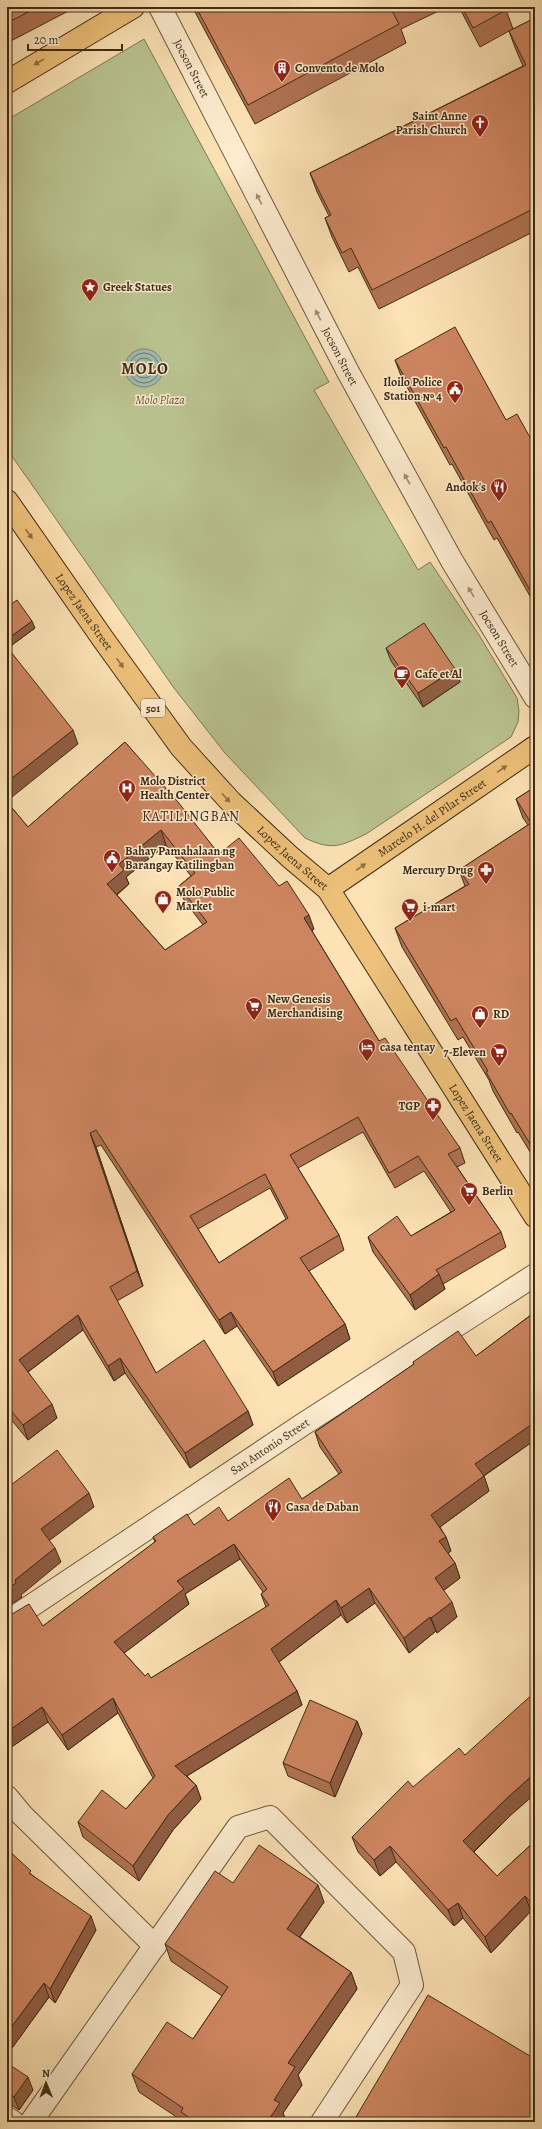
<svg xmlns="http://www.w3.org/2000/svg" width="542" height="2129" font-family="Alegreya,serif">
<rect width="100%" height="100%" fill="#fce2b5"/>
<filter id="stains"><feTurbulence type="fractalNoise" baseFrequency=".005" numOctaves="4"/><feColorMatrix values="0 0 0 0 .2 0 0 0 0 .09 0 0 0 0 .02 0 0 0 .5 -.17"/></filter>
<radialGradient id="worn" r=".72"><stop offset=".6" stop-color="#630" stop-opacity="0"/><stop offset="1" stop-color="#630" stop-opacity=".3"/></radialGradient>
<path fill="#bac491" stroke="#7c7854" d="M144,39L329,382L314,390L418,570L430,562L479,635L517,698L519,711L518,722L511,737L366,834C341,846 332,851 305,838L225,753L174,688L7,449V120Z"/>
<path fill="#a0bcb4" stroke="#798275" d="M125 368a19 19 0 1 1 38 0a19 19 0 1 1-38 0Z"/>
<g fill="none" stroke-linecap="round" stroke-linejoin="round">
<path stroke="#6f7465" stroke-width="1" d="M129 368a15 15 0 1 1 30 0a15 15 0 1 1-30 0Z
M134 368a10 10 0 1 1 20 0a10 10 0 1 1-20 0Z"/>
<defs>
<g id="minor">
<path id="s1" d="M160,7L348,372L452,561L535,697"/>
<path id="s2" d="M7,1622L302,1425L535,1275"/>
<path d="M7,1797L22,1815L155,1946"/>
<path d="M7,2118L13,2122"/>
<path d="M31,2122L238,1827L270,1817L404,1952L412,1985L322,2122"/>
</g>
<g id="major">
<path d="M7,82L133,7"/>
<path id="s3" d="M7,501L103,639L181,747L231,802L290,857L328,889L535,1216"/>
<path id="s4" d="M328,889L535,747"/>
</g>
</defs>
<use href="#minor" stroke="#6e593e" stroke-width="24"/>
<use href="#major" stroke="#3e2b16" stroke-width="24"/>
<use href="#minor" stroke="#fdeccf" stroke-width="22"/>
<use href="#major" stroke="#eec17a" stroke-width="22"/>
</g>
<path fill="#b07253" stroke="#3e2b16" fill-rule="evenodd" d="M7,7H76L7,43Z
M194,7H447L401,29L406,43L255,124L195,12Z
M459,7H505L513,29L535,18V231L379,309L358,267L349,272L332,237L325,218L329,216L317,192L310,173L523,66L516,50L509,31L480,47Z
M395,360L506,420L532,441L535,439V605L497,538L494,540L452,464L450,465L401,376Z
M7,607L35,628L12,645L7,638Z
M386,648L455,669L460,682L423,707L391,661Z
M125,742L219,854L314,929L312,931L379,1041L460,1148L465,1163L457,1167L501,1232L506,1247L443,1284L445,1289L415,1310L373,1252L368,1237L411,1236L451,1212L424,1171L395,1188L363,1132L298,1168L339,1235L344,1250L309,1271L345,1324L350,1339L278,1386L237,1326L225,1334L101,1145L96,1147L143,1286L117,1301L156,1373L248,1411L253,1425L190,1468L125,1373L114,1381L83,1330L28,1372L57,1418L28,1440L9,1417L7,1418V802L28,827ZM166,845L191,876L179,886L184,900L203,925L165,950L117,895L129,884L126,877ZM270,1188L286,1219L219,1263L198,1229Z
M535,787V1160L518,1132L517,1133L493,1091L489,1080L463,1037L458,1040L402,947L395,928L465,886L459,870L528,825L523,818L516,799Z
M535,1312V1440L484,1476L489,1491L440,1527L446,1537L451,1551L448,1553L455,1563L460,1578L443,1591L457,1617L437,1633L436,1631L409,1653L375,1603L347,1623L341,1615L279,1662L297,1691L302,1705L187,1776L196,1785L201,1799L173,1830L139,1881L83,1837L78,1822L126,1809L153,1778L118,1713L68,1750L48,1722L7,1750L43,1626L155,1542L153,1537L194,1525L228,1521L302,1499L339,1474L320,1447L315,1432L414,1364L413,1362L476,1356ZM240,1559L263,1592L261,1594L266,1607L151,1678L145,1676L124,1653L189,1604L185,1594Z
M357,1721L362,1734L335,1797L288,1776L283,1763Z
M413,1787L511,1815L474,1852L497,1876L535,1841V1916L531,1911L491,1953L463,1918L454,1926L396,1862L380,1876L358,1852L352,1837Z
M7,1849L33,1876L96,1930L55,2003L49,1997L7,2055Z
M233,1883L324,1902L300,1937L351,1972L357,1989L298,2075L302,2085L283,2113L286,2121L285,2122H184L139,2092L132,2074L193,2039L222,1996L171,1961L165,1944Z
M7,2063L33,2090L19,2110L7,2102Z"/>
<path fill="#905d43" stroke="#3e2b16" d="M32,621L35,628L12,645L9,638Z
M455,669L460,682L423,707L418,693Z
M73,730L78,744L7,801V782Z
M161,830L166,845L126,877L129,884L112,898L107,884L119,864Z
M309,915L314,929L309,932L304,918Z
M90,1133L96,1147L143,1286L137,1271Z
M439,1274L445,1289L415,1310L410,1295Z
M231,1312L237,1326L225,1334L219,1320Z
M78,1315L83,1330L25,1374L19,1360Z
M345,1324L350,1339L278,1386L273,1372Z
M120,1358L125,1373L114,1381L108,1366Z
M52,1404L57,1418L28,1440L23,1425Z
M7,1410L9,1417L7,1418Z
M248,1411L253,1425L190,1468L185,1453Z
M535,1422V1440L480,1478L475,1464Z
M484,1476L489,1491L437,1529L431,1515Z
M89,1493L94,1507L46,1543L41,1529Z
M446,1537L451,1551L444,1556L439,1541Z
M234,1544L240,1559L185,1594L189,1604L119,1657L114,1642L177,1581Z
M55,1548L61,1562L21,1595L22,1597L7,1607V1589L15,1580Z
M455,1563L460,1578L440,1593L435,1578Z
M369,1588L375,1603L347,1623L341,1608Z
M336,1600L341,1615L276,1664L271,1649Z
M452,1602L457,1617L437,1633L431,1618Z
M430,1617L436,1631L409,1653L404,1638Z
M297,1691L302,1705L180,1780L175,1766Z
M113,1698L118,1713L68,1750L62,1735Z
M42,1707L48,1722L7,1750V1732Z
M357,1721L362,1734L335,1797L330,1783Z
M535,1773V1794L511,1815L469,1856L463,1841L506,1799Z
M196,1785L201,1799L173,1830L139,1881L133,1866L168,1815Z
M390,1846L396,1862L380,1876L374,1860Z
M318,1885L324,1902L293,1946L287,1929Z
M525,1896L531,1911L491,1953L485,1937Z
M458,1903L463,1918L454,1926L448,1910Z
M535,1904V1911L533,1905Z
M91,1916L96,1930L55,2003L50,1989Z
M351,1972L357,1989L298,2075L302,2085L283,2113L286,2121L285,2122H267L274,2100L288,2063Z
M44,1983L49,1997L7,2055V2033Z
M28,2077L33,2090L19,2110L14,2097Z"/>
<path fill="#cd8560" stroke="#3e2b16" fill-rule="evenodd" d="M7,7H38L7,23Z
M196,7H401L392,11L399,24L248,105Z
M462,7H505L506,10L473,28Z
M535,18V208L372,290L351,248L342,253L325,218L331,215L310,173L526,65L509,31Z
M455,327L506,420L517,414L532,441L535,439V599L491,521L488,523L446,447L444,448L395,360Z
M17,600L32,621L9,638L7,634V607Z
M424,623L455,669L418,693L386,648Z
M7,647L73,730L7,782Z
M125,742L178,802L219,854L239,838L279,886L287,881L309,915L304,918L379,1041L385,1038L460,1148L448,1154L501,1232L436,1270L439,1274L410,1295L368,1237L397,1216L411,1236L455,1210L418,1156L389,1173L358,1117L290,1155L339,1235L300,1258L345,1324L273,1372L231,1312L219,1320L96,1130L90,1133L137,1271L110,1287L156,1373L204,1340L248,1411L185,1453L120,1358L108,1366L78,1315L19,1360L52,1404L23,1425L7,1406V802L28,827ZM161,830L195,873L179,886L207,922L165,950L107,884L124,870L119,864ZM265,1174L288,1218L219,1263L190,1216Z
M535,787V1152L511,1113L510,1114L486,1072L488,1071L456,1018L451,1021L395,928L469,884L459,870L531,823L516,799Z
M535,1312V1422L475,1464L484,1476L431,1515L446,1537L439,1541L455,1563L435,1578L452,1602L431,1618L430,1617L404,1638L369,1588L341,1608L336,1600L271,1649L297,1691L175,1766L196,1785L168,1815L133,1866L78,1822L102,1790L126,1809L155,1776L113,1698L62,1735L42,1707L7,1732V1617L29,1604L43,1626L156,1541L153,1537L187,1514L194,1525L219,1507L228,1521L289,1478L302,1499L342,1472L315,1432L414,1364L413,1362L458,1331L476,1356ZM234,1544L267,1589L261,1594L269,1605L151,1678L148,1673L145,1676L114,1642L184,1589L177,1581Z
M57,1450L89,1493L41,1529L55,1548L15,1580L16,1583L7,1589V1488Z
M535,1692V1773L506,1799L463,1841L497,1876L535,1841V1904L533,1905L525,1896L485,1937L458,1903L448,1910L390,1846L374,1860L352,1837L408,1781L413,1787L459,1748L465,1755Z
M310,1700L357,1721L330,1783L283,1763Z
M259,1845L318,1885L287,1929L351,1972L288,2063L295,2067L274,2100L280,2103L267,2122H196L181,2112L183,2108L132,2074L167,2022L193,2039L228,1987L165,1944L215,1871L233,1883Z
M7,1849L31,1871L29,1873L91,1916L50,1989L44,1983L7,2033Z
M428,1995L535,2059V2122H353Z
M7,2063L28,2077L14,2097L7,2092Z"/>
<defs><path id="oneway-solid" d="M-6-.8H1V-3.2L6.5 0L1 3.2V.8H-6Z"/></defs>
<g fill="#8d6e43">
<use href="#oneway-solid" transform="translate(39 62) rotate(149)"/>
<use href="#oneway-solid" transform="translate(29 534) rotate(55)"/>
<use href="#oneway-solid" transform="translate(120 663) rotate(54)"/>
<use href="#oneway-solid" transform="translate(502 769) rotate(-34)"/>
<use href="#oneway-solid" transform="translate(226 798) rotate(48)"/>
<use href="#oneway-solid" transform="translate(361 867) rotate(-34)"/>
</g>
<g fill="#9e8c72">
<use href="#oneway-solid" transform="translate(259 199) rotate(-117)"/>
<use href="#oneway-solid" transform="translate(318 315) rotate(-117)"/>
<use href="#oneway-solid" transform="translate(407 479) rotate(-119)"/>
<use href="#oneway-solid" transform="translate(471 592) rotate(-121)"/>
</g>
<defs>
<symbol id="building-pin" viewBox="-11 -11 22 30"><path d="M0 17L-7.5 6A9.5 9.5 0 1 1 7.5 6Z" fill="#8f2418" stroke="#fdeccf"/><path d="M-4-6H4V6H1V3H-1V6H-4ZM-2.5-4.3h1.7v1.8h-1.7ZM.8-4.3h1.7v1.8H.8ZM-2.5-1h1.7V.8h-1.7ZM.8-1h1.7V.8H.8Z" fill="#fff"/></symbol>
<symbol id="church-pin" viewBox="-11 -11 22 30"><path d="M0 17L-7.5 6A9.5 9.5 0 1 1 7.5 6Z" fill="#8f2418" stroke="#fdeccf"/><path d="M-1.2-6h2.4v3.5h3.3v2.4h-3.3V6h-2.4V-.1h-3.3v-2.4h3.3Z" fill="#fff"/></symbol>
<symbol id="sight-pin" viewBox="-11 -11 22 30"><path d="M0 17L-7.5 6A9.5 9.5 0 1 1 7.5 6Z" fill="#8f2418" stroke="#fdeccf"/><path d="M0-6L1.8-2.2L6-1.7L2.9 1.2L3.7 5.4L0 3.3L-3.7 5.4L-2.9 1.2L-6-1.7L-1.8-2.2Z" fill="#fff"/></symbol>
<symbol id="civic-pin" viewBox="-11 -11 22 30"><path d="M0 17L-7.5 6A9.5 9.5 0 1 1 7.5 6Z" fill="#8f2418" stroke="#fdeccf"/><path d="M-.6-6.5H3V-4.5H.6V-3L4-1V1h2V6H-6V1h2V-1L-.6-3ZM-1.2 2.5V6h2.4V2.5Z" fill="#fff"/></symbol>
<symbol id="restaurant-pin" viewBox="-11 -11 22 30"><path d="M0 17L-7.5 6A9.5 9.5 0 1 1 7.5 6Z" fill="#8f2418" stroke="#fdeccf"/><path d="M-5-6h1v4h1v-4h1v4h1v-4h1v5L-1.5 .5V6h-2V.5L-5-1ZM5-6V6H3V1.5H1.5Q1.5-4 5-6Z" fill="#fff"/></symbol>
<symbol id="cafe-pin" viewBox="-11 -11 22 30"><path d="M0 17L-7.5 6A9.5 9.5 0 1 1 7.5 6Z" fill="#8f2418" stroke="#fdeccf"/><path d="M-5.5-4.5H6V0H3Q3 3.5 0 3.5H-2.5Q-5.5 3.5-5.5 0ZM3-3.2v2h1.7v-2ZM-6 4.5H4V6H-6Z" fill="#fff"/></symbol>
<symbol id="hospital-pin" viewBox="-11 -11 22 30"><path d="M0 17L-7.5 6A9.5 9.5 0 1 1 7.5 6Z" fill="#8f2418" stroke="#fdeccf"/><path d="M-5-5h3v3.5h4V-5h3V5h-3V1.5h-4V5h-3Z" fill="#fff"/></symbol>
<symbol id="pharmacy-pin" viewBox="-11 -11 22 30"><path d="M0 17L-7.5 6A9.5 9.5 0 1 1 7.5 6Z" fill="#8f2418" stroke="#fdeccf"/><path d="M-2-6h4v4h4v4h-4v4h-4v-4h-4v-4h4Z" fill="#fff"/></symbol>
<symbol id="shop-pin" viewBox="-11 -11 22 30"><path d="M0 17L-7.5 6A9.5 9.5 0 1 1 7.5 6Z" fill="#8f2418" stroke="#fdeccf"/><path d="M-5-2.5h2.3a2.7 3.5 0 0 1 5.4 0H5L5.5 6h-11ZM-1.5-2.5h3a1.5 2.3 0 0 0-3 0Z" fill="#fff"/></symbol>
<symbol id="supermarket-pin" viewBox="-11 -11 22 30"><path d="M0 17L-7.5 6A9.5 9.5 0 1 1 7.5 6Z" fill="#8f2418" stroke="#fdeccf"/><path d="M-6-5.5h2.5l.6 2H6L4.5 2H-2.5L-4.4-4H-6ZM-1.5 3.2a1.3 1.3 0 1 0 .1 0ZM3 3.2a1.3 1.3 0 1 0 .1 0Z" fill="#fff"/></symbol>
<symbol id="hotel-pin" viewBox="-11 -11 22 30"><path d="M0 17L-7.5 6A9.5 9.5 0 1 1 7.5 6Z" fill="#8f2418" stroke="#fdeccf"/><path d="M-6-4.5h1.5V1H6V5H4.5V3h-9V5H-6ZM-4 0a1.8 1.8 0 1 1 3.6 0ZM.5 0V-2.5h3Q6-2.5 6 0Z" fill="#fff"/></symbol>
</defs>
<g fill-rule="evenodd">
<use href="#building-pin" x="272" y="58" width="20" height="27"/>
<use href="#church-pin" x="470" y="113" width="20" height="27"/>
<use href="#sight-pin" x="80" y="277" width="20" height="27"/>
<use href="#civic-pin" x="445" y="379" width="20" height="27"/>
<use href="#restaurant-pin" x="489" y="477" width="20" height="27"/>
<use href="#cafe-pin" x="392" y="664" width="20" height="27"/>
<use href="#hospital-pin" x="117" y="778" width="20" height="27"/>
<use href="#civic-pin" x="102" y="848" width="20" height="27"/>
<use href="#pharmacy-pin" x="476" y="860" width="20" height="27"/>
<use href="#shop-pin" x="153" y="889" width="20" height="27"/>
<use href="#supermarket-pin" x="400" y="897" width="20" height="27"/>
<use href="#supermarket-pin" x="244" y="996" width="20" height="27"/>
<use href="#shop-pin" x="470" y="1004" width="20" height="27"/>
<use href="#hotel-pin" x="357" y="1037" width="20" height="27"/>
<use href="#supermarket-pin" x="489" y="1042" width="20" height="27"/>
<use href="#pharmacy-pin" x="423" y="1096" width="20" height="27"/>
<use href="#supermarket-pin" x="459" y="1181" width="20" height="27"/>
<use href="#restaurant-pin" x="263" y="1497" width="20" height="27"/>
</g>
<g text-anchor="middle" stroke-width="3" stroke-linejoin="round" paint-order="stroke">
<rect fill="#fdeccf" stroke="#77654e" stroke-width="1" x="141" y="699" width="24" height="18" rx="3"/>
<g font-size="11" font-weight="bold" fill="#3e2b16">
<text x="153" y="712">501</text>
</g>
<g font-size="12" fill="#3e2b16" stroke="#fdeccf">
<text dy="4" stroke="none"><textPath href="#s1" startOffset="69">Jocson Street</textPath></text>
<text dy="4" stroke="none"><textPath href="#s1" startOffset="393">Jocson Street</textPath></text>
<text dy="4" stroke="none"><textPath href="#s3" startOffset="135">Lopez Jaena Street</textPath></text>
<text dy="4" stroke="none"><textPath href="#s1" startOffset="717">Jocson Street</textPath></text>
<text dy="4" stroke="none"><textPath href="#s4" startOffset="126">Marcelo H. del Pilar Street</textPath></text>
<text dy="4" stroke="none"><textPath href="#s3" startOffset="459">Lopez Jaena Street</textPath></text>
<text dy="4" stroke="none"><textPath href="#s3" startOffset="783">Lopez Jaena Street</textPath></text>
<text dy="4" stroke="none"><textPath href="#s2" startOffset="316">San Antonio Street</textPath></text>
</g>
<g font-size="12" font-weight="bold" fill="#3e2b16" stroke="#fdeccf" text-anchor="start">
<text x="295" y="72">Convento de Molo</text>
<text x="467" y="120" text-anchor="end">Saint Anne<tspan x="467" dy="14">Parish Church</tspan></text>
<text x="103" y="291">Greek Statues</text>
<text x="442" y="386" text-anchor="end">Iloilo Police<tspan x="442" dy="14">Station № 4</tspan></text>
<text x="486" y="491" text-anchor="end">Andok's</text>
<text x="415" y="678">Cafe et Al</text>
<text x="140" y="785">Molo District<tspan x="140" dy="14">Health Center</tspan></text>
<text x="125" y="855">Bahay Pamahalaan ng<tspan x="125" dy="14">Barangay Katilingban</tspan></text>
<text x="473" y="874" text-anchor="end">Mercury Drug</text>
<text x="176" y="896">Molo Public<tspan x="176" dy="14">Market</tspan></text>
<text x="423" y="911">i-mart</text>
<text x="267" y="1003">New Genesis<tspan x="267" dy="14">Merchandising</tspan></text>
<text x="493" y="1018">RD</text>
<text x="380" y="1051">casa tentay</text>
<text x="486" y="1056" text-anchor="end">7-Eleven</text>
<text x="420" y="1110" text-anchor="end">TGP</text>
<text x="482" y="1195">Berlin</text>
<text x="286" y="1511">Casa de Daban</text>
</g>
<g font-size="12" font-style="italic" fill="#5d5135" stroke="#fdeccf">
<text x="160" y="404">Molo Plaza</text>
</g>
<g font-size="14" letter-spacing="1" fill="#3e2b16" stroke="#fdeccf">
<text x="191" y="821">KATILINGBAN</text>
</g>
<g font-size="16" font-weight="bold" letter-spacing="1" fill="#3e2b16" stroke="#fdeccf">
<text x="145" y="374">MOLO</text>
</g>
</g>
<rect width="542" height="2129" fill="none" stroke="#fce2b5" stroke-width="24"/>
<rect x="8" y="8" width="526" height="2113" fill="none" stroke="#3e2b16" stroke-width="2"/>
<rect x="12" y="12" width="518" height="2105" fill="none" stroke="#3e2b16"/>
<g transform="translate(46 2083) rotate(359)" stroke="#fdeccf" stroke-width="3" paint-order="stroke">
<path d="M0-3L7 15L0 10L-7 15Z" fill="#3e2b16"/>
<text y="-6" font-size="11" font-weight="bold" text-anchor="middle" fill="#3e2b16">N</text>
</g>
<path d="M28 44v6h94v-6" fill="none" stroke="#3e2b16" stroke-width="2"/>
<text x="34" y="44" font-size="12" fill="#3e2b16" stroke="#fdeccf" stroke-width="3" paint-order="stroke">20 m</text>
<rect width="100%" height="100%" filter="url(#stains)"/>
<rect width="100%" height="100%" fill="url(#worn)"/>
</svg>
